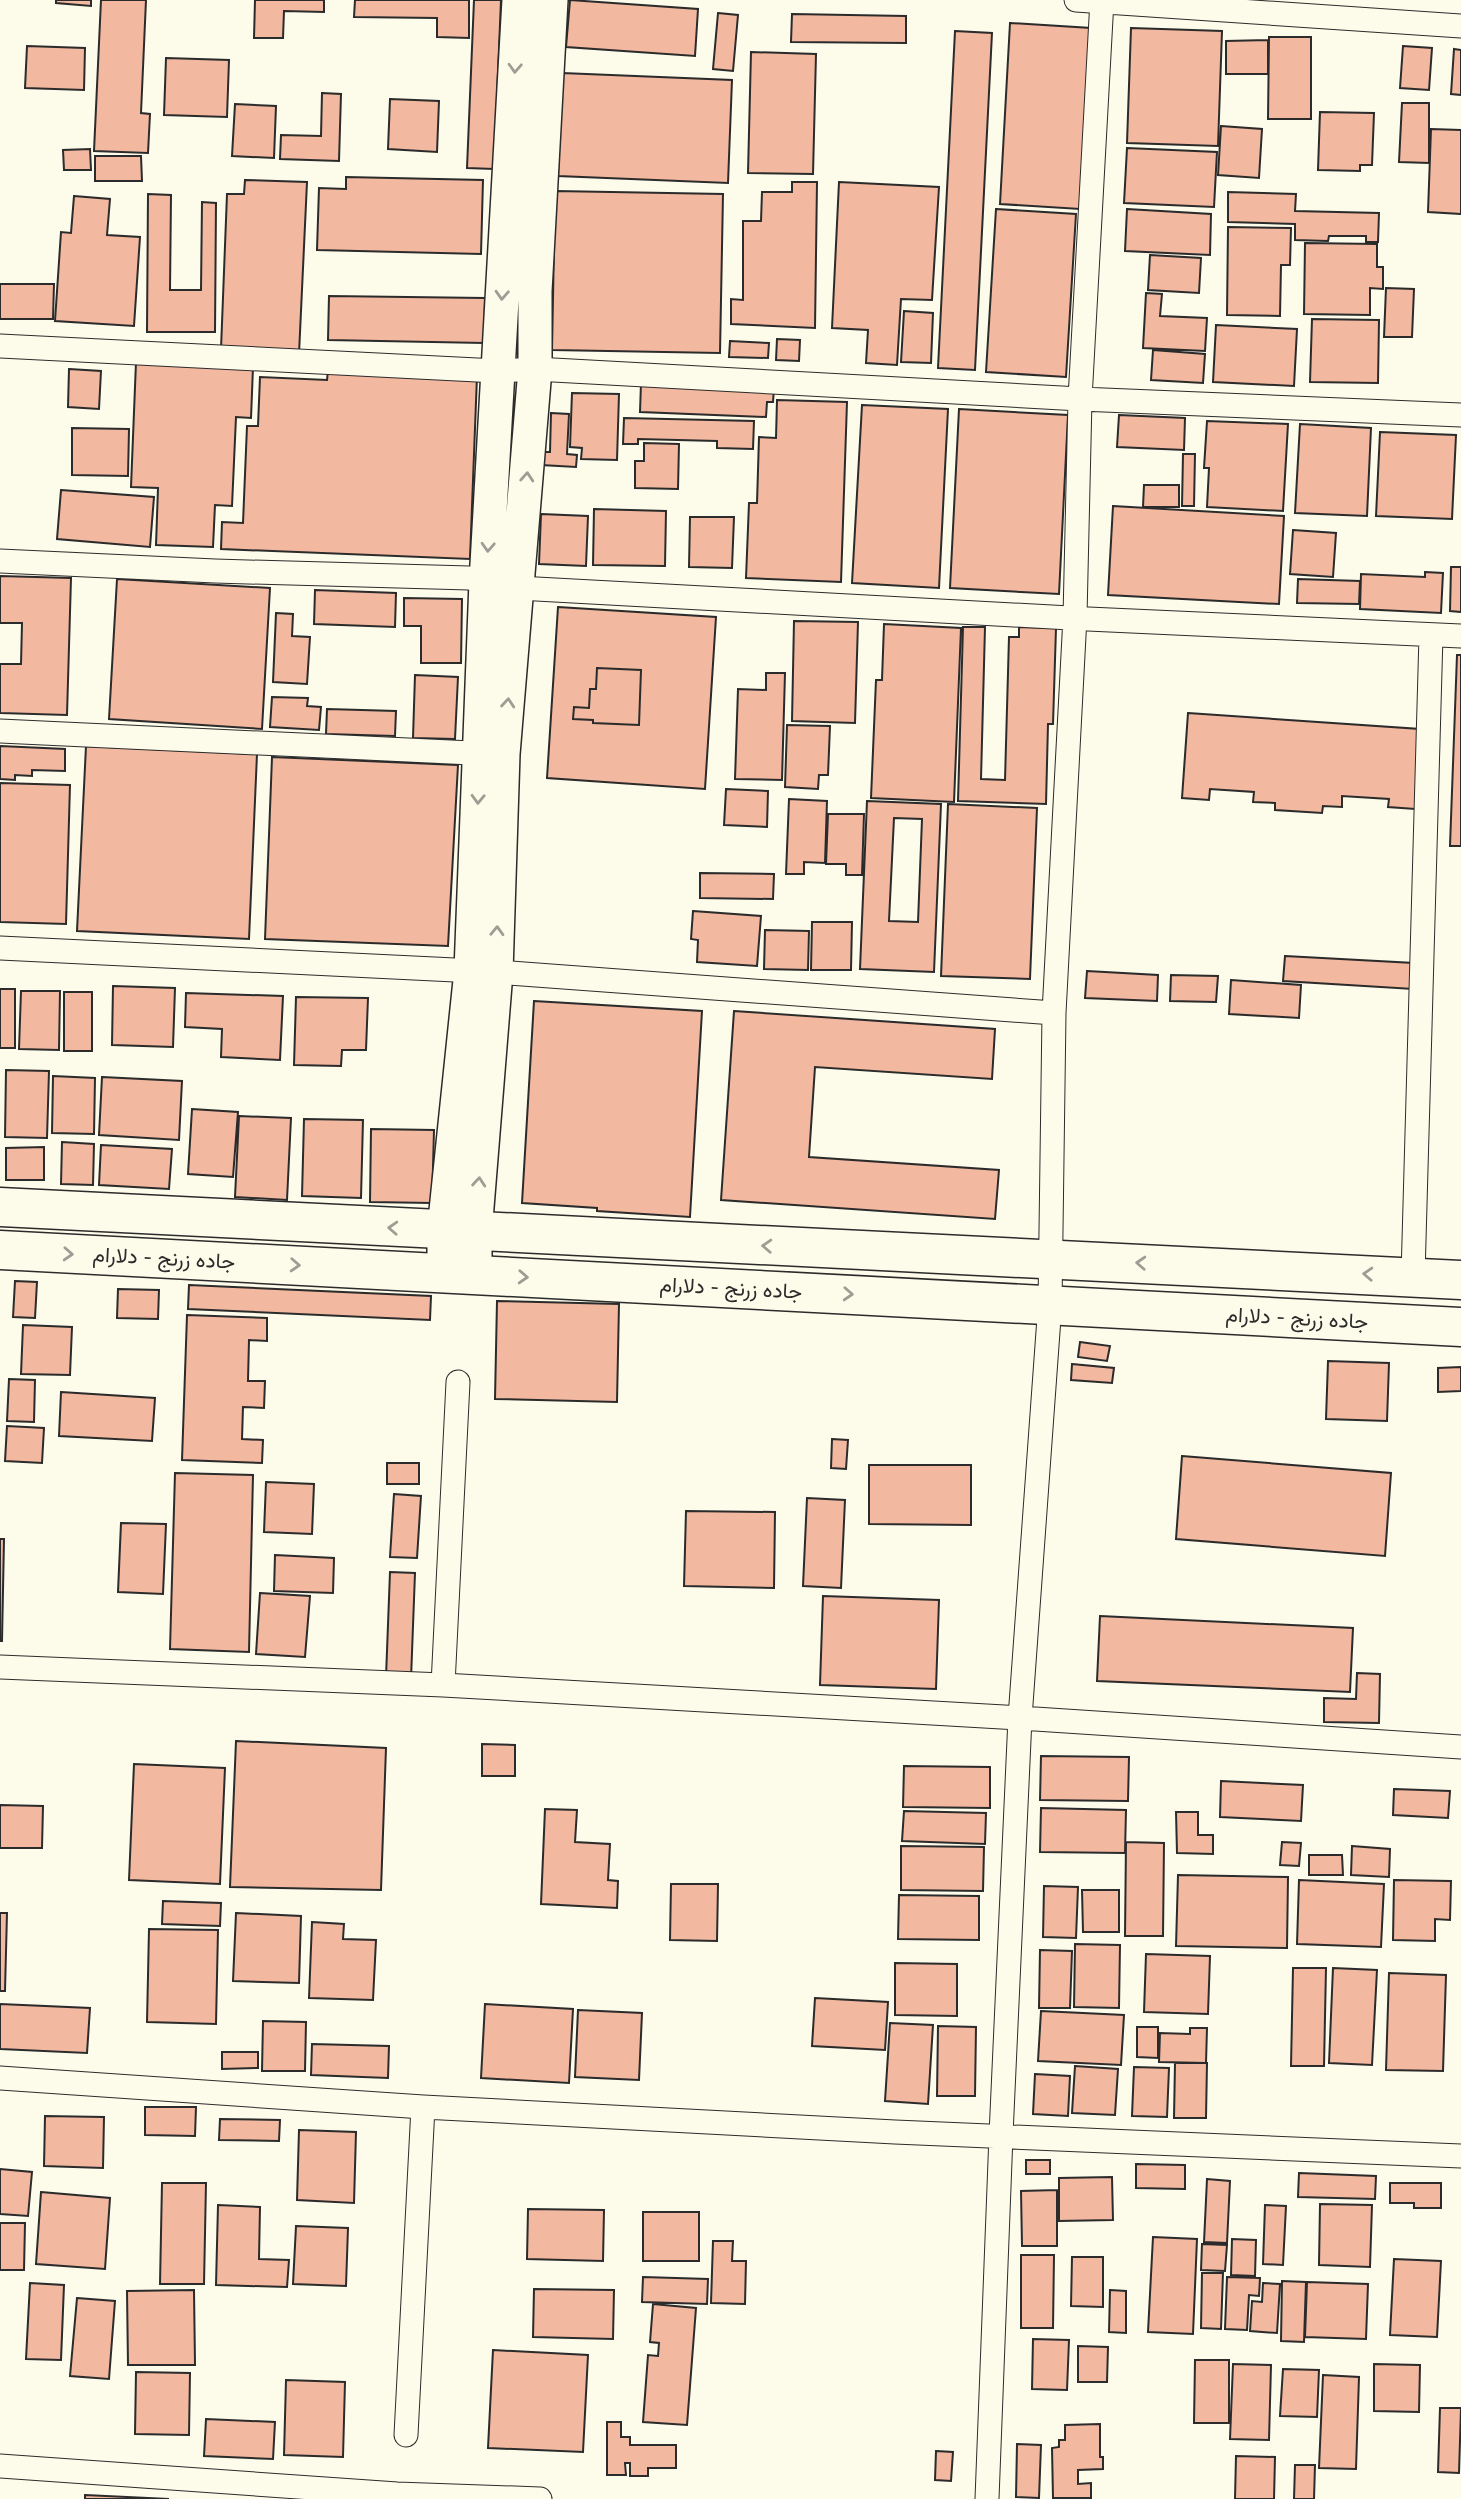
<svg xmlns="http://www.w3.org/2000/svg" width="1461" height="2499" font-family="'Roboto Serif',Vazirmatn,serif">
<rect width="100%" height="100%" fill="#fdfbea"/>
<path fill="#f2b8a0" stroke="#2b2b2b" stroke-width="2" fill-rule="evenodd" d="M56,0H91V6L56,3Z
M101,0H146L141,113L150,114L148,153L94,151Z
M255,0H324V12L284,11L283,38H254Z
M355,0H469V38L437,37V18L354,17Z
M474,0H501L494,169L467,168Z
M570,0L698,9L695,56L566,47Z
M718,13L738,15L733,71L713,69Z
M792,14L906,16V43L791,42Z
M1010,23L1091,28L1080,209L1000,204Z
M1131,28L1222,31L1218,146L1127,143Z
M955,31L992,33L975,370L938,368Z
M1269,37H1311V119H1268Z
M1268,40V74H1226V41Z
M27,46L85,48L84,90L25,88Z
M1403,46L1432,48L1429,90L1400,88Z
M1454,49L1461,50V95L1451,94Z
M751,52L816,54L813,174L748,173Z
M166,58L229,60L227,117L164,115Z
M562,73L732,80L728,183L558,176Z
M322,93L341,94L339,161L280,159L281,135L321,136Z
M390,99L439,101L437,152L388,149Z
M1402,103H1429V163L1399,162Z
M235,104L276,106L274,158L232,156Z
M1320,112L1374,113L1372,165H1360V171L1318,170Z
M1221,126L1262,129L1259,178L1218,175Z
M1431,129L1461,130V214L1428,212Z
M1127,148L1217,152L1214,207L1124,203Z
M90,149L91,170H64L63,150Z
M95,156H141L142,181H95Z
M346,177L483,180L481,254L317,250L319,188L346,189Z
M245,180L307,182L299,354L221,349L227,194H244Z
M792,182H817L815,328L731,324V299L743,300V221H761L762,192H792Z
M839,182L939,187L932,300L901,299L897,365L866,363L868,330L832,328Z
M555,191L723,194L720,353L552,350Z
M1228,192L1296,194L1295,211L1379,213L1378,242H1366V236H1329L1328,241L1295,240V224L1228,222Z
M148,194L171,195L170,290H201L202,202L216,203L215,332H147Z
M74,196L110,199L107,235L140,237L134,326L55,321L61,232L71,233Z
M996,209L1076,214L1066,377L986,372Z
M1127,209L1211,214L1210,255L1125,251Z
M1228,227L1291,228L1290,265H1281L1280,316L1227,315Z
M1305,243L1377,244V267H1383V289L1370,288V315L1304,314Z
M1150,255L1201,258L1199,293L1148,290Z
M0,284H54L53,319H0Z
M1386,288L1414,289L1412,337H1384Z
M1146,293L1162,294L1160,316L1207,318L1205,351L1143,348Z
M329,296L485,298L484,343L328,340Z
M904,311L933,313L931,363L901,362Z
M1312,319L1379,320L1378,383L1310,382Z
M1216,325L1297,329L1294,386L1213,382Z
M777,339L800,340L799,361L776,360Z
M730,341L769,343L768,358L729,357Z
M1153,350L1205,354L1203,383L1151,380Z
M136,362L253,367L251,418L236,417L232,506L215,505L213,547L156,545L158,488L131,487Z
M69,369L101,371L99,409L68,407Z
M328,370L477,376L470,559L221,549L222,522L243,523L247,426H258L260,377L327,380Z
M641,383L774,388L773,402H767L766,417L640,412Z
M572,393L619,394L617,460L581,459L582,448L570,447Z
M777,400L847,402L841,582L746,578L749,503H757L759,437L776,438Z
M862,405L948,409L939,588L852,583Z
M959,409L1068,415L1059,594L950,588Z
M551,413L569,414L567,454L577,455L576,467L541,465L542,452H550Z
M1119,415L1185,418L1184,450L1117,447Z
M624,418L754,421L753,449L717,448V441L638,439V444H623Z
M1207,421L1288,424L1283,511L1207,507L1209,468H1204Z
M1300,424L1371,428L1367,516L1295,513Z
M72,428L129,429L128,476L72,475Z
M1380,432L1456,435L1452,519L1376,516Z
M644,443L679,444L678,489L635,488V461H644Z
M1183,454H1195L1194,506H1182Z
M1144,485H1179V507H1143Z
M61,490L154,497L150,547L57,539Z
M1113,506L1284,516L1279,604L1108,595Z
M594,509L666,511L665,566L593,565Z
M541,514L588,516L586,566L539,564Z
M690,517H734L732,568L689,567Z
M1293,530L1336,533L1333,577L1290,574Z
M1451,567H1461V612L1450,611Z
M1425,572L1443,573L1441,613L1360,609L1361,574L1425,577Z
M0,576L71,578L67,715L0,713V664H21L22,623H0Z
M117,579L270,588L262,729L109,719Z
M1298,579L1360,581L1359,604L1297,603Z
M315,590L396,593L395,627L314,624Z
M404,598L462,599L461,663H421V626H404Z
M558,607L716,617L705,789L547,778ZM597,668L641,670L639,725L593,723V720L573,719L574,707L589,708L590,689H596Z
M276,613L293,614L292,636L310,637L307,684L273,682Z
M794,621L858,622L855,723L792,721Z
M884,624L961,628L954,802L871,798L876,680H882Z
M963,627H985L981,779L1005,780L1009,637H1019V627L1056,628L1053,724H1048L1046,804L958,801Z
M1457,655H1461V846H1450Z
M597,668L641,670L639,725L593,723V720L573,719L574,707L589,708L590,689H596Z
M766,673H785L782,780L735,779L738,689L766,690Z
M415,675L458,677L455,739L413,738Z
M272,697L308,698L307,706L321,707L319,730L270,727Z
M327,709L396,711L395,736L326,734Z
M1188,713L1420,729L1415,809L1388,807L1389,799L1342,796V807L1323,806L1322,813L1275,810V803L1253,802L1254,792L1210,789L1209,800L1182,798Z
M787,725L830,726L828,775H819L818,789L785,787Z
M0,746L65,749V771L32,770V776L15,775V780L0,779Z
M86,746L257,754L249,939L77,931Z
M272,757L458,765L448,946L265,939Z
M0,783L70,785L66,924L0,922Z
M726,789L768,791L767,827L724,825Z
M789,799L827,801L825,863L804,862V874H786Z
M867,801L941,804L934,972L860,969ZM894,818L922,819L918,922L889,921Z
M948,804L1037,808L1030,979L941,976Z
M828,814H864L862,875H846V864H826Z
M700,873L774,874L773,899L700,898Z
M693,911L761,916L757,966L697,962L698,940L691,939Z
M812,922H852L851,970H811Z
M765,930L809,931L808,970L764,969Z
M1285,956L1414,963L1413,989L1283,981Z
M1087,971L1158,975L1157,1001L1085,998Z
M1171,975L1218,976L1216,1002L1170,1001Z
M1231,980L1301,985L1299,1018L1229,1014Z
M113,986L175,988L173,1047L112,1045Z
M0,989H15V1048H0Z
M21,991H60L59,1050L19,1049Z
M64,992H92V1051H64Z
M186,993L283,996L280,1060L221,1057L222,1029L185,1027Z
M296,997L368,998L366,1050H342L341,1066L294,1065Z
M534,1001L702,1011L690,1217L597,1211V1208L522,1203Z
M734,1011L995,1029L992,1079L815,1067L809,1157L999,1170L995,1219L721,1200Z
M6,1070L49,1071L47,1138L5,1137Z
M53,1076L95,1078L94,1134L52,1133Z
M102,1077L182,1081L179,1140L99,1135Z
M192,1109L238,1112L233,1177L188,1174Z
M239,1116L291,1118L287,1200L235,1197Z
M304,1119L363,1120L361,1198L302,1196Z
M371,1129L434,1130L432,1203L370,1202Z
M62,1142L94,1144L93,1185L61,1184Z
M101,1145L172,1149L169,1189L99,1185Z
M44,1147V1180H6V1148Z
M15,1281L37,1282L35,1318L13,1317Z
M189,1285L431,1296L430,1320L188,1309Z
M118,1289L159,1290L158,1319L117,1318Z
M497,1301L619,1304L617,1402L495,1399Z
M187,1315L267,1318V1341L249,1340L248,1381H265L264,1408L243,1407L242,1439L263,1440L262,1463L182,1460Z
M23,1325L72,1327L70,1375L21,1374Z
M1080,1342L1110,1346L1107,1361L1078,1357Z
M1328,1361L1389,1363L1387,1421L1326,1419Z
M1072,1364L1114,1368L1112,1383L1071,1380Z
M1461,1367V1391L1438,1392V1368Z
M9,1379L35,1380L34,1422L7,1421Z
M61,1392L155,1398L152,1441L59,1436Z
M7,1426L44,1428L42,1463L5,1461Z
M832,1439L848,1440L846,1469L831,1468Z
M1182,1456L1391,1473L1385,1556L1176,1539Z
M387,1463H419V1484H387Z
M869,1465H971V1525L869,1524Z
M175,1473L253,1475L249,1652L170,1649Z
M266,1482L314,1484L312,1534L264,1532Z
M394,1494L421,1496L417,1558L390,1557Z
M807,1498L845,1500L841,1588L803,1586Z
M686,1511L775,1512L774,1588L684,1586Z
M121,1523L166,1524L163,1594L118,1592Z
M0,1539H4L2,1641H0Z
M275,1555L334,1558L333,1593L274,1591Z
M390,1572L415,1573L411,1679L386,1677Z
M260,1593L310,1596L305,1657L256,1654Z
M823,1596L939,1600L936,1689L820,1685Z
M1100,1616L1353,1628L1350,1692L1097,1681Z
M1357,1673L1380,1674L1379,1723L1324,1722V1698L1356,1699Z
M236,1741L386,1748L381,1890L230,1887Z
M482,1744L515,1745V1776H482Z
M1041,1756L1129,1757L1128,1801L1040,1800Z
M134,1764L225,1768L220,1884L129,1880Z
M904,1766L990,1767V1808L903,1807Z
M1221,1781L1303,1785L1301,1821L1220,1817Z
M1394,1789L1450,1791L1448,1818L1393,1815Z
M0,1805L43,1806L42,1848H0Z
M1041,1808L1126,1810L1125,1853L1040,1852Z
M545,1809L577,1810L575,1842L610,1844L608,1880L618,1881L617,1908L541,1904Z
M904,1811L986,1813L985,1844L902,1841Z
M1176,1812H1198V1835H1213V1854L1177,1853Z
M1126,1842L1164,1843L1163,1936H1125Z
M1282,1842L1301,1843L1299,1866L1280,1865Z
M901,1846L984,1847L983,1891L901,1890Z
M1352,1846L1390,1849L1389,1877L1351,1875Z
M1309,1855H1342L1343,1875H1309Z
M1178,1875L1288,1877L1287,1948L1176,1946Z
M1299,1880L1384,1884L1381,1947L1297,1944Z
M1394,1880L1451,1881L1450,1920L1435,1919V1941L1393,1940Z
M671,1884H718L717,1941L670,1940Z
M1044,1886L1078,1887L1076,1938L1043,1937Z
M1082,1890H1119V1932H1083Z
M899,1895L979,1896V1940L898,1939Z
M163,1901L221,1903L220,1926L162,1924Z
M0,1913H7L5,1991H0Z
M236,1913L301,1916L299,1983L233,1981Z
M312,1922L344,1924L343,1939L376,1940L373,2000L309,1998Z
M149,1929L218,1930L216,2024L147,2022Z
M1075,1944L1120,1945L1119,2008L1074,2007Z
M1040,1950L1072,1951L1070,2008H1039Z
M1146,1954L1210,1956L1208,2014L1144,2012Z
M895,1963L957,1964V2016L895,2015Z
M1293,1968H1326L1324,2066H1291Z
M1333,1968L1377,1970L1372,2065L1329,2063Z
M1389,1973L1446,1975L1443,2071L1386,2070Z
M815,1998L888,2002L885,2050L812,2046Z
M0,2004L90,2008L87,2053L0,2049Z
M485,2004L573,2009L569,2083L481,2078Z
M578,2010L642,2013L639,2080L575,2077Z
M1041,2011L1124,2015L1121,2065L1038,2061Z
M263,2021L306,2022L305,2071H262Z
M890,2023L933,2025L928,2104L885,2101Z
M938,2026L976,2027L975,2096H937Z
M1137,2027H1158V2058L1137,2057Z
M1190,2028H1207L1206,2063L1159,2062L1160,2033L1190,2034Z
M312,2044L389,2046L388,2078L311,2075Z
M222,2052H258V2068L222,2069Z
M1175,2063H1207L1206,2118H1174Z
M1075,2066L1118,2069L1115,2115L1072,2113Z
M1134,2067L1169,2068L1167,2117L1132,2116Z
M1035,2074L1070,2076L1068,2116L1033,2114Z
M145,2107H196L195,2136L145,2135Z
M45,2116L104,2117L103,2168L44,2166Z
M220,2119L280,2120L279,2141L219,2140Z
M299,2130L356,2132L354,2203L297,2200Z
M1026,2160H1050V2174H1026Z
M1136,2164L1185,2165V2189L1136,2188Z
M0,2169L32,2172L28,2216L0,2214Z
M1299,2173L1376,2176L1375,2199L1298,2197Z
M1112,2177L1113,2220L1059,2221V2178Z
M1207,2179L1230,2181L1227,2243L1204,2242Z
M162,2183H206L204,2284H160Z
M1390,2183H1441V2208H1414V2203H1390Z
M1057,2190V2246H1022L1021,2191Z
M41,2192L110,2198L105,2269L36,2264Z
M1320,2204L1372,2205L1370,2267L1319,2265Z
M218,2205L260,2207L259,2259L289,2260L287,2287L216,2285Z
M1265,2205L1286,2206L1283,2265L1263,2264Z
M528,2209L604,2210L603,2261L527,2259Z
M643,2212H699V2261H643Z
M0,2223H25L24,2270H0Z
M296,2226L348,2228L346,2286L293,2284Z
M1153,2237L1197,2239L1193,2334L1148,2332Z
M1232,2239L1256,2240L1255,2276L1231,2275Z
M713,2241H733L732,2261H746L745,2304L711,2303Z
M1202,2244L1227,2245L1225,2271L1201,2270Z
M1021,2255H1054L1053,2328H1021Z
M1072,2257H1103V2307L1071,2306Z
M1394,2259L1441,2261L1437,2337L1390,2335Z
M1202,2273H1223L1221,2329L1201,2328Z
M643,2277L708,2279L707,2304L642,2302Z
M1227,2277L1260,2278L1259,2296L1249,2295L1247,2330L1225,2329Z
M1282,2281L1306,2282L1304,2342L1281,2341Z
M1307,2282L1368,2284L1366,2339L1305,2337Z
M30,2283L64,2285L61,2360L26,2359Z
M1263,2283L1280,2284L1277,2333L1250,2331L1252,2301L1262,2302Z
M534,2289L614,2290L613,2339L533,2337Z
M194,2290L195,2365H128L127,2291Z
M1110,2290L1126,2291V2333L1109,2332Z
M77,2298L115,2301L109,2379L70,2376Z
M653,2304L696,2308L687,2425L643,2422L648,2355L658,2356L659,2343L650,2342Z
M1033,2339L1069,2340L1067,2390L1032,2389Z
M1078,2346L1108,2347L1107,2382H1078Z
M493,2350L588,2355L583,2452L488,2448Z
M1195,2360H1229V2423H1194Z
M1233,2364L1271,2365L1269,2440L1230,2439Z
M1374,2364L1420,2365L1419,2412L1374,2411Z
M1283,2369L1319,2370L1317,2417L1280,2416Z
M136,2372L190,2373L189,2435L135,2434Z
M1323,2375L1359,2377L1356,2469L1319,2468Z
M286,2380L345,2382L343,2457L284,2455Z
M1440,2408H1461L1459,2473L1438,2472Z
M206,2419L275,2422L273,2459L204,2456Z
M607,2422H621V2437H630V2445H676V2468H648V2476H630V2463H625L626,2475H607Z
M1100,2424V2457H1103V2469L1078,2470V2484L1091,2483V2498H1053L1052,2448L1059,2447V2440H1065V2425Z
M1017,2444L1041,2445L1039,2498L1016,2497Z
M936,2451L953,2452L951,2481L935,2480Z
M1236,2456L1275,2457L1274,2499H1235Z
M1295,2465H1315L1314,2499H1294Z
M85,2495L169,2499H85Z"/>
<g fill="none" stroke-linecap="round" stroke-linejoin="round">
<defs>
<path id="minor" d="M1076,0L1461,26
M0,346L497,371L535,369L1080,399L1461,415
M0,561L215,571L469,578L518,588L1088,619L1461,636
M0,731L493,754
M0,948L496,972L1054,1013
M1413,1276L1431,635
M0,1667L443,1685L1020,1718L1461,1747
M443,1685L458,1382
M0,2078L423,2107L895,2132L1461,2156
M406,2435L423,2107
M0,2466L397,2494L540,2499
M987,2499L1001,2135L1020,1718L1050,1304L1054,1013L1075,617L1080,399L1102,0"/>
<path id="secondary" d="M444,1273V1230L471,971L486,582L519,0
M475,1275V1232L496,972L503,754L535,369V291L551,0"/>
<path id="trunk" d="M0,1207L1461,1280
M0,1250L1461,1327"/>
</defs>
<use href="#minor" stroke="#2b2b2b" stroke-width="25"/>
<use href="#secondary" stroke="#2b2b2b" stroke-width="36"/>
<use href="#trunk" stroke="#2b2b2b" stroke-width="41"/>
<use href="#minor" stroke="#fdfbea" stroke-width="23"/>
<use href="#secondary" stroke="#fdfbea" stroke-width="33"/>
<use href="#trunk" stroke="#fdfbea" stroke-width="38"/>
</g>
<defs><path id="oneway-chevron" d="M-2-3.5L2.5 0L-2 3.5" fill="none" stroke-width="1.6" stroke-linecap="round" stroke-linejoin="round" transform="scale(1.75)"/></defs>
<g stroke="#9e9d94">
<use href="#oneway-chevron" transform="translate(515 68) rotate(93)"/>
<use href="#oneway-chevron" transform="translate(502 295) rotate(93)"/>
<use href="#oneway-chevron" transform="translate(527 477) rotate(-86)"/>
<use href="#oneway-chevron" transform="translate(488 547) rotate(93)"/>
<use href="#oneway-chevron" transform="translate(508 703) rotate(-85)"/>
<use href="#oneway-chevron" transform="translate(478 799) rotate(92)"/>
<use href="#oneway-chevron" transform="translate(497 931) rotate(-88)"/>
<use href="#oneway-chevron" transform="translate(479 1182) rotate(-85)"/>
<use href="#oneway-chevron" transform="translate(393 1228) rotate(-177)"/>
<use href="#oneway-chevron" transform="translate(767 1246) rotate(-177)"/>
<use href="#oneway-chevron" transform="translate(68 1254) rotate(3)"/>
<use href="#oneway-chevron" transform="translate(1141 1263) rotate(-177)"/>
<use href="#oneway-chevron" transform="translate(295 1265) rotate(3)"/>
<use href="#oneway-chevron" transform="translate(1368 1274) rotate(-177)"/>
<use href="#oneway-chevron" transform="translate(523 1277) rotate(3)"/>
<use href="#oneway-chevron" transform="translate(848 1294) rotate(3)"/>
</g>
<g text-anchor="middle" stroke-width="5" stroke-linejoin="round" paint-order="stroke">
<g font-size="21" fill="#2b2b2b" stroke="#fdfbea">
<text transform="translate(164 1258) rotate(3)" y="7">جاده زرنج - دلارام</text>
<text transform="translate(731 1288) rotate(3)" y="7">جاده زرنج - دلارام</text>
<text transform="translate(1297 1318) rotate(3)" y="7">جاده زرنج - دلارام</text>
</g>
</g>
</svg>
